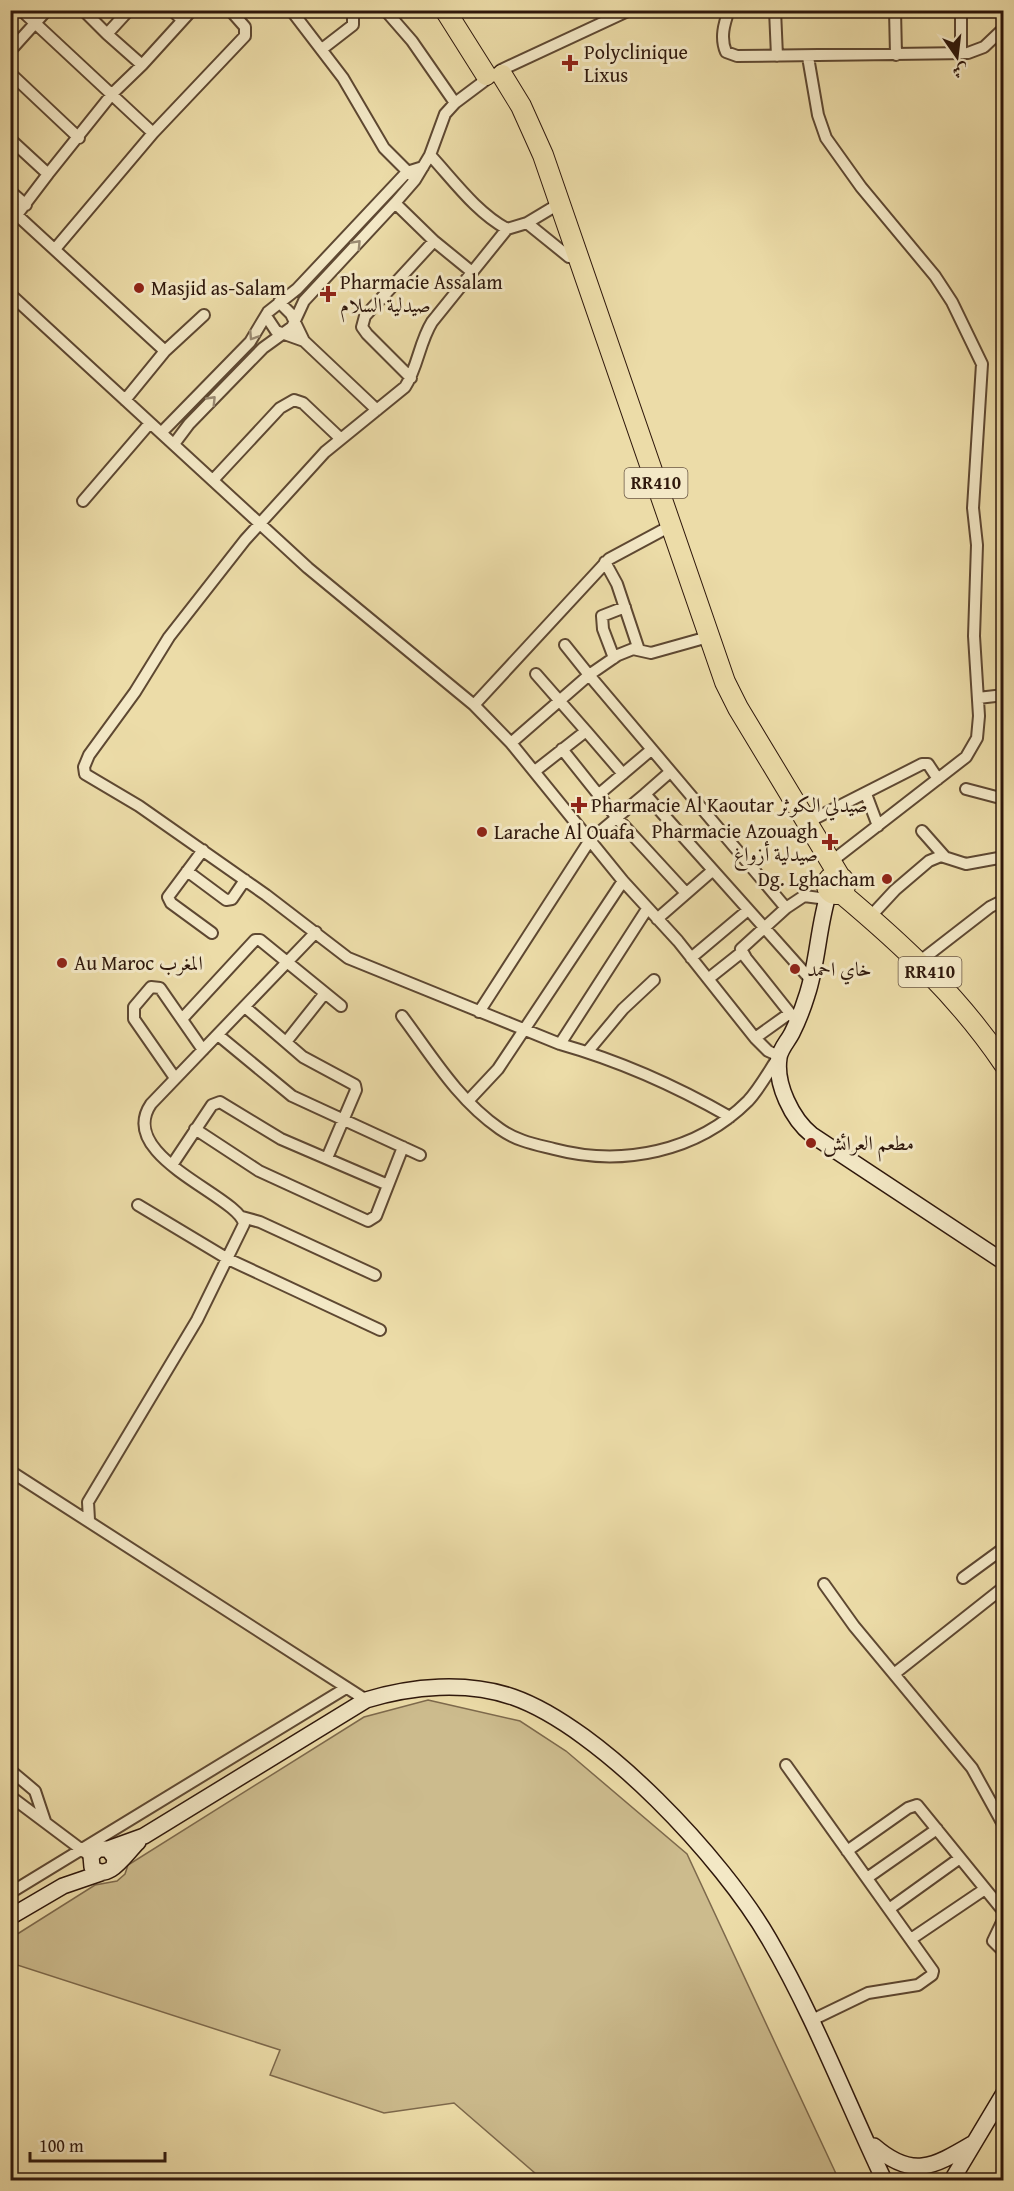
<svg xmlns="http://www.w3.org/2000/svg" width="1014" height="2191" font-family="'Gentium Book Plus',Amiri,serif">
<rect width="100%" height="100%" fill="#ecdca8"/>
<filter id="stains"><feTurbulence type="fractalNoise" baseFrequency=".00333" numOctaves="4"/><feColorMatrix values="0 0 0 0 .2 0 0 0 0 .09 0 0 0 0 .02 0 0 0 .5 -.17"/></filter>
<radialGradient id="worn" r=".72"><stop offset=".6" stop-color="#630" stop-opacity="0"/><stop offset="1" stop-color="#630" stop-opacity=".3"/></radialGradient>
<path fill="#ccbb8d" stroke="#7d694c" stroke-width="1.5" d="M428,1700L520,1721L566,1751L687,1854L838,2178L832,2180H543L454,2103L384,2113L270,2075L280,2050L11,1963V1938L95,1885L117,1881L125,1874L128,1865L364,1717Z"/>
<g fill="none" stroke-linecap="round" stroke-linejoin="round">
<defs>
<path id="street" d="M21,10L153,133
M83,10L107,34L129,10
M172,10L182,20
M291,10L343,78L384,148L413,177
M385,10L412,41L455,103
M729,10C724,24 720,38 726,52L737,56L968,53L984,47L1004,28
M775,10L777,56
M820,10H866
M895,10L896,55
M107,34L142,65L192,10
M322,49L353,25V10
M10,51L47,10
M961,53V10
M808,57L818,115L826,138L861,187L935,276L952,302L982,364L973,508L977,545L974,636L979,716L977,738L966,757L832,861
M501,70L630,10
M10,73L79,138
M10,139L48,174L10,224
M430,155L445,114L455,103L487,79
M48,174L112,94L142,65
M10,191L26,205
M395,203L434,241
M552,208L527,223L507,229L432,322C419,343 418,367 405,387L325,452L245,540L169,637L135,692L89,755L84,767L85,774L139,806L266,895L348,958L560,1044C620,1061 676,1086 730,1117
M18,216L165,351L125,400
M527,223L569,257
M55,249L153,133L245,36V27L230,10
M10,294L308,568L474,705L511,743L623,881L678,941L755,1038L768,1051L779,1056C769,1071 760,1088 748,1101C697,1152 622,1167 554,1149C534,1144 517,1141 500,1129C457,1099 432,1056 402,1016
M279,302L291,314L304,341L377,410
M266,316L276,331L304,341
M165,351L204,315
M411,378L367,334L362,327L365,316L434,241L472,272
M161,433L250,342L268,312L297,289L407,172L423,167
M174,444L189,424L263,348L292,327L304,301L395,203L415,180L430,155C454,181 476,212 507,229
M213,480L280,408L294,400L303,403L341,439
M83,501L150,423
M605,562L617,584L639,650
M701,639L651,653L633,649L618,655L589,675L786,908L741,949L746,958L797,1022
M614,658L603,629L602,616L625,607
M978,698L1004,695
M474,705L609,559L663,530
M586,731L623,774
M511,743L589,675L565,645
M562,749L617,818L686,893
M535,771L586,731L536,674
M670,772L645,794L811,980
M966,789L1004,799
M866,794L878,826
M598,795L651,750
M806,823L922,764H928L938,779
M922,831L945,857
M203,850L168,897L171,903L212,933
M187,871L226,900L232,899L245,880
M786,908L804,896L827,899
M870,917L895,890L929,861L941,856L966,864L1004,857
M657,919L712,871
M691,958L748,910
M919,962L990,907L1004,900
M708,979L742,952
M245,1007L303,1057L355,1085L356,1090L327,1158
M479,1012L590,840L645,794
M182,1019L255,940H260L341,1006
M218,1035L292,1096L420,1155
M755,1038L790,1013
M286,1042L325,993
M560,1044L647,909
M588,1051L623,1009L654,980
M175,1078L134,1019V1007L151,987L160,988L203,1050
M468,1101L498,1069L623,881
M195,1129L259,1171L368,1221L376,1216L403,1147
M172,1165L212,1105L220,1102L281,1139L388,1185
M138,1205L228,1259L380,1330
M242,1217L260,1222L375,1275
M10,1471L366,1700
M89,1520L88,1502L197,1320L244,1224C239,1196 115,1157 151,1104L316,932
M963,1578L1004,1548
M824,1584L854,1626L972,1768L1004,1826
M894,1674L1004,1587
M786,1765L933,1971L932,1975L918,1985L868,1993L810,2021
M10,1770L35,1791L45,1821
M10,1796L86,1853
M847,1851L908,1808L917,1805L1004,1912
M867,1878L937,1829
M10,1893L346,1688
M889,1909L960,1858
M1004,1918L993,1941L1004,1952
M911,1939L985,1889"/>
<path id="secondary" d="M829,892C818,926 818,962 807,995C803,1008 798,1021 792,1033C788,1041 780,1049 779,1058C775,1084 792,1119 812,1135L1004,1262
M108,1849L144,1836L366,1700C412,1686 466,1681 513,1697C601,1728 723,1859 769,1939C814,2016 846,2100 884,2180
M114,1865L115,1858L108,1849H98L91,1856L92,1867C108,1884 126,1853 138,1842
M10,1917L63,1886L101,1873
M874,2146C912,2179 933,2167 972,2144
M952,2180L1004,2093"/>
<path id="highway" d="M445,10L486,75
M502,75L521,106L543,155L725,682L738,708L840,877
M827 885a9 9 0 1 1 18 0a9 9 0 1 1-18 0Z
M841,893C903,945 958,996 1004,1064"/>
</defs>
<use href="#street" stroke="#5e4832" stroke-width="14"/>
<use href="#secondary" stroke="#2e170b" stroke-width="18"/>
<use href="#highway" stroke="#2e170b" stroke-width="22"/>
<use href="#street" stroke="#f3e8c6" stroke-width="10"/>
<use href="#secondary" stroke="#f3e8c6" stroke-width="15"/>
<use href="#highway" stroke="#ecdca8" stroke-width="20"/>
</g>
<defs><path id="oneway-chevron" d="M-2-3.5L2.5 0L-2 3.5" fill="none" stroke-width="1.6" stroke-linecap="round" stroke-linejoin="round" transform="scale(1.5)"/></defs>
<g stroke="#9a8a72">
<use href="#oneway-chevron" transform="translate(357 244) rotate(-47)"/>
<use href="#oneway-chevron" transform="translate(253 336) rotate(123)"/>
<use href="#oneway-chevron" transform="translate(212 400) rotate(-46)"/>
</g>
<g fill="#8f2418" stroke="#f3e8c6" stroke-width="2">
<path d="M567 54h6v6h6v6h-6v6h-6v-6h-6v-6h6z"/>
<circle cx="139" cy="288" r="6"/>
<path d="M325 285h6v6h6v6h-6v6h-6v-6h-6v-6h6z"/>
<path d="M576 796h6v6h6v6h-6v6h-6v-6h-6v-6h6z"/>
<circle cx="482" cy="832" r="6"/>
<path d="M827 833h6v6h6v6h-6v6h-6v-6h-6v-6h6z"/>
<circle cx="887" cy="879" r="6"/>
<circle cx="62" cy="963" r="6"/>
<circle cx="795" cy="969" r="6"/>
<circle cx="811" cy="1143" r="6"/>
</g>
<g text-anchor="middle" stroke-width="6" stroke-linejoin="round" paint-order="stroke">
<g fill="#f3e8c6" stroke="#695643" stroke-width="1.5">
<rect x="624.5" y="468" width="63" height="30" rx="4.5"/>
<rect x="898.5" y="957" width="63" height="30" rx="4.5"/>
</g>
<g font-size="18" font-weight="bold" fill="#2e170b">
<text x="656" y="489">RR410</text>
<text x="930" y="978">RR410</text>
</g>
<g font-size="20" fill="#2e170b" stroke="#f3e8c6" text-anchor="start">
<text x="584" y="59">Polyclinique<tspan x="584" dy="23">Lixus</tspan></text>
<text x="340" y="289">Pharmacie Assalam<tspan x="340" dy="23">صيدلية السلام</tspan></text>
<text x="151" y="295">Masjid as-Salam</text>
<text x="591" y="812">Pharmacie Al Kaoutar صيدلي الكوثر</text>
<text x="818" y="838" text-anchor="end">Pharmacie Azouagh<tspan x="818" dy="23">صيدلية أزواغ</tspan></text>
<text x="494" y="839">Larache Al Ouafa</text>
<text x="875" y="886" text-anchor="end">Dg. Lghacham</text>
<text x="74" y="970">Au Maroc المغرب</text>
<text x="807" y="976">خاي احمد</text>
<text x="823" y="1150">مطعم العرائش</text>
</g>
</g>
<rect width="1014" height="2191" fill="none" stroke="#ecdca8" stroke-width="36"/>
<rect x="12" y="12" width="990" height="2167" fill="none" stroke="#2e170b" stroke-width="3"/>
<rect x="18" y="18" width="978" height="2155" fill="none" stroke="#2e170b" stroke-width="1.5"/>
<g transform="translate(957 57) rotate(166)" stroke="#f3e8c6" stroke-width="4.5" paint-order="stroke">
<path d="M0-4.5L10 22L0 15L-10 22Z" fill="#2e170b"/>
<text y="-9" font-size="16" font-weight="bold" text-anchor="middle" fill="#2e170b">ش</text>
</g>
<path d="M30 2152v9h135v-9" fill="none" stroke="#2e170b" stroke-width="3"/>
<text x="39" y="2152" font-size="18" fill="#2e170b" stroke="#f3e8c6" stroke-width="4.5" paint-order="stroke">100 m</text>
<rect width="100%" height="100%" filter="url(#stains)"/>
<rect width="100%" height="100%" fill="url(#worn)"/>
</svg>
